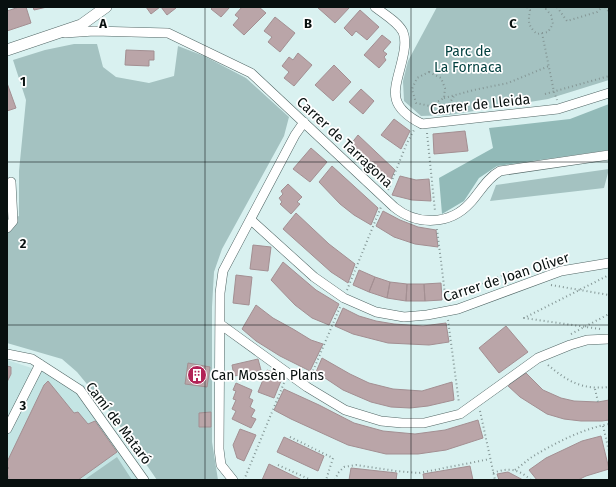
<svg xmlns="http://www.w3.org/2000/svg" width="616" height="487" font-family="'Fira Sans',sans-serif">
<rect width="100%" height="100%" fill="#d9f1f0"/>
<path fill="#c4e5e4" d="M7,360L84,385L144,480H7Z"/>
<path fill="#a4c2c1" d="M437,7H609V80L548,99L449,115L421,116L404,101L403,81L408,61Z
M74,44H97L103,67L116,77L149,83L174,76L178,46L204,56L246,78L289,117L284,136L222,249L214,272L212,307V442L218,480H157L110,412L77,372L62,359L7,343V221L19,216V171L26,100L13,60L45,50Z
M609,169L604,188L490,201L496,185Z
M117,457L132,480H84Z"/>
<path fill="#92bab8" d="M609,104V150L497,166L479,178L464,201L442,214L439,178L493,148L489,128L570,119Z"/>
<path fill="#baa5a8" stroke="#a38f92" d="M19,7H26L31,23L7,31V11Z
M33,7H47L34,10Z
M146,7H160L151,14Z
M161,7H175L176,8L167,15Z
M213,7H230L221,17L211,9Z
M242,7H259L266,13L244,35L233,25L239,18L235,15Z
M317,7H350L335,23Z
M360,10L379,27L367,40L356,31L352,36L344,28Z
M275,17L295,33L280,52L268,42L272,37L264,31Z
M382,35L391,42L383,51L387,54L384,57L386,60L379,68L364,55Z
M126,50L154,51V60H149V66L125,65Z
M298,53L312,65L294,86L284,78L289,72L282,66L289,57L293,60Z
M334,65L351,82L333,101L315,85Z
M7,83L16,108L7,111Z
M361,89L374,101L363,114L349,102Z
M394,119L410,131L401,149L381,135Z
M465,131L468,151L434,154L433,134Z
M358,135L395,170L388,186L347,149Z
M311,148L327,162L310,182L293,169Z
M332,166L378,208L371,225L354,215L340,204L319,182Z
M400,176L416,180L429,179L431,201L412,200L392,195Z
M288,184L302,197L297,202L300,204L291,214L280,204L282,202L279,198L283,194L281,191Z
M383,211L400,220L418,227L436,230L438,247L415,244L394,237L376,226Z
M296,213L329,244L355,264L348,283L331,272L283,229Z
M253,245L271,247L268,271L250,269Z
M283,262L316,290L339,304L329,325L312,318L295,305L271,280Z
M359,270L375,277L369,292L353,285Z
M236,275L252,277L249,305L233,303Z
M375,277L390,282L387,298L369,292Z
M390,282L407,284L406,301L387,298Z
M441,283L442,300L425,301L424,284Z
M407,284H424L425,301H406Z
M256,305L273,318L293,329L311,340L323,344L310,371L280,356L256,341L242,329Z
M343,308L359,316L376,321L394,324L423,326L446,323L449,342L429,345L388,343L353,334L335,326Z
M506,326L528,352L499,373L479,348Z
M322,358L350,374L369,383L393,389L422,391L452,382L454,400L428,406L410,408L391,407L371,402L343,390L316,372Z
M258,359L261,370L257,371V374L241,378L240,375L234,376L232,365Z
M188,363L210,367L207,387L185,384Z
M7,366L11,367V374L7,382Z
M267,370L283,376L274,398L258,392Z
M526,373L543,390L561,398L574,401L598,402L609,400V420L602,421H581L564,419L547,414L520,397L507,385Z
M48,381L74,413L78,412L88,424L95,421L117,452L78,480H8L9,478L7,474V470L9,468L7,466V462L44,385Z
M236,383L252,390L249,398L253,400L250,407L255,410L251,417L256,419L251,428L232,419L236,411L232,409L236,400L233,399L236,391L233,390Z
M284,389L319,405L354,423L383,431L415,434L445,430L478,420L483,438L446,450L418,454H386L348,445L291,419L274,410Z
M211,412V427H199V413Z
M240,429L256,435L244,461L237,458L233,445Z
M601,436L609,469L586,476L578,480H537L529,470L546,458L563,450L582,441Z
M284,437L324,456L318,471L277,452Z
M269,464L302,480H262Z
M470,466L473,480H424L423,474Z
M351,468L397,473L396,480H349Z
M508,472L523,480H499L497,474Z"/>
<g fill="none" stroke-linecap="round" stroke-linejoin="round">
<defs>
<path id="minor" d="M375,7C384,14 398,22 403,32C405,37 405,45 404,51C398,86 381,103 422,124L558,109L609,93
M65,33L94,31L168,33L251,73L394,207C417,226 450,225 470,203C480,192 487,178 500,171L609,155
M251,220L314,277L344,298L376,312L404,317L427,315L458,309L561,271L609,263
M7,228L13,221L11,182
M220,324L307,387L345,410L381,421L402,423H424L460,414L538,358L570,345L587,340L609,339
M7,354L32,359L80,390L144,480
M7,429L40,364
M233,480L221,465L219,449L220,293L223,271L295,135L304,122"/>
<path id="tertiary" d="M7,50L81,25L106,7"/>
</defs>
<use href="#minor" stroke="#526766" stroke-width="10"/>
<use href="#tertiary" stroke="#526766" stroke-width="12"/>
<path stroke="#849695" stroke-width="2" stroke-dasharray="1 3" stroke-linecap="butt" d="M527,7L530,10C528,22 528,26 537,34L548,32L553,24L551,15L546,9L549,7
M557,7L567,21L597,12L602,7
M605,7L609,12
M542,33L554,92L557,100
M429,72L441,78L445,88L444,98L430,106L416,103L412,89L417,78Z
M545,94L609,76
M444,98L474,90L508,83L549,66
M445,111L454,96
M427,133L435,211
M388,190L407,143L414,130
M437,229L446,302
M551,285L609,295
M347,290L381,207
M446,300L510,272L517,277
M448,320L459,403
M600,329L524,318L609,275
M571,334L609,314
M548,365C568,382 583,390 609,387
M310,378L340,307
M595,389L598,402
M480,411L495,480
M603,426L609,451
M290,437L333,458L326,480
M278,465L311,480
M515,470C521,466 526,461 532,457C555,443 582,429 609,424
M493,473C509,467 518,469 531,480
M244,480L284,383
M335,480L338,473L344,467L356,465L396,471L419,473L490,459"/>
<use href="#minor" stroke="#fff" stroke-width="9"/>
<use href="#tertiary" stroke="#fff" stroke-width="11"/>
</g>
<path fill="none" stroke="#08100f" stroke-width="1" stroke-opacity="0.55" d="M205,7V480M411,7V480M7,162H609M7,325H609"/>
<defs>
<symbol id="building-disc" viewBox="-11 -11 22 22"><circle r="9.5" fill="#b22356" stroke="#fff"/><path d="M-4-6H4V6H1V3H-1V6H-4ZM-2.5-4.3h1.7v1.8h-1.7ZM.8-4.3h1.7v1.8H.8ZM-2.5-1h1.7V.8h-1.7ZM.8-1h1.7V.8H.8Z" fill="#fff"/></symbol>
</defs>
<g fill-rule="evenodd">
<use href="#building-disc" x="186" y="364" width="22" height="22"/>
</g>
<g text-anchor="middle" stroke-width="3.5" stroke-linejoin="round" paint-order="stroke">
<g font-size="14" fill="#003f3e" stroke="#fff">
<text x="468" y="56">Parc de<tspan x="468" dy="16">La Fornaca</tspan></text>
</g>
<g font-size="14" fill="#08100f" stroke="#fff">
<text transform="translate(480 104) rotate(-6)" y="5">Carrer de Lleida</text>
<text transform="translate(345 142) rotate(43)" y="5">Carrer de Tarragona</text>
<text transform="translate(506 277) rotate(-18)" y="5">Carrer de Joan Oliver</text>
<text transform="translate(119 423) rotate(53)" y="5">Camí de Mataró</text>
</g>
<g font-size="14" fill="#08100f" stroke="#fff" text-anchor="start">
<text x="211" y="380">Can Mossèn Plans</text>
</g>
</g>
<g font-size="13" text-anchor="middle" font-weight="bold" fill="#08100f" stroke="#fff" stroke-width="3.5" stroke-linejoin="round" paint-order="stroke">
<text x="103" y="28">A</text>
<text x="308" y="28">B</text>
<text x="513" y="28">C</text>
<text x="23" y="86">1</text>
<text x="23" y="248">2</text>
<text x="23" y="410">3</text>
</g>
<rect width="616" height="487" fill="none" stroke="#08100f" stroke-width="16"/>
</svg>
